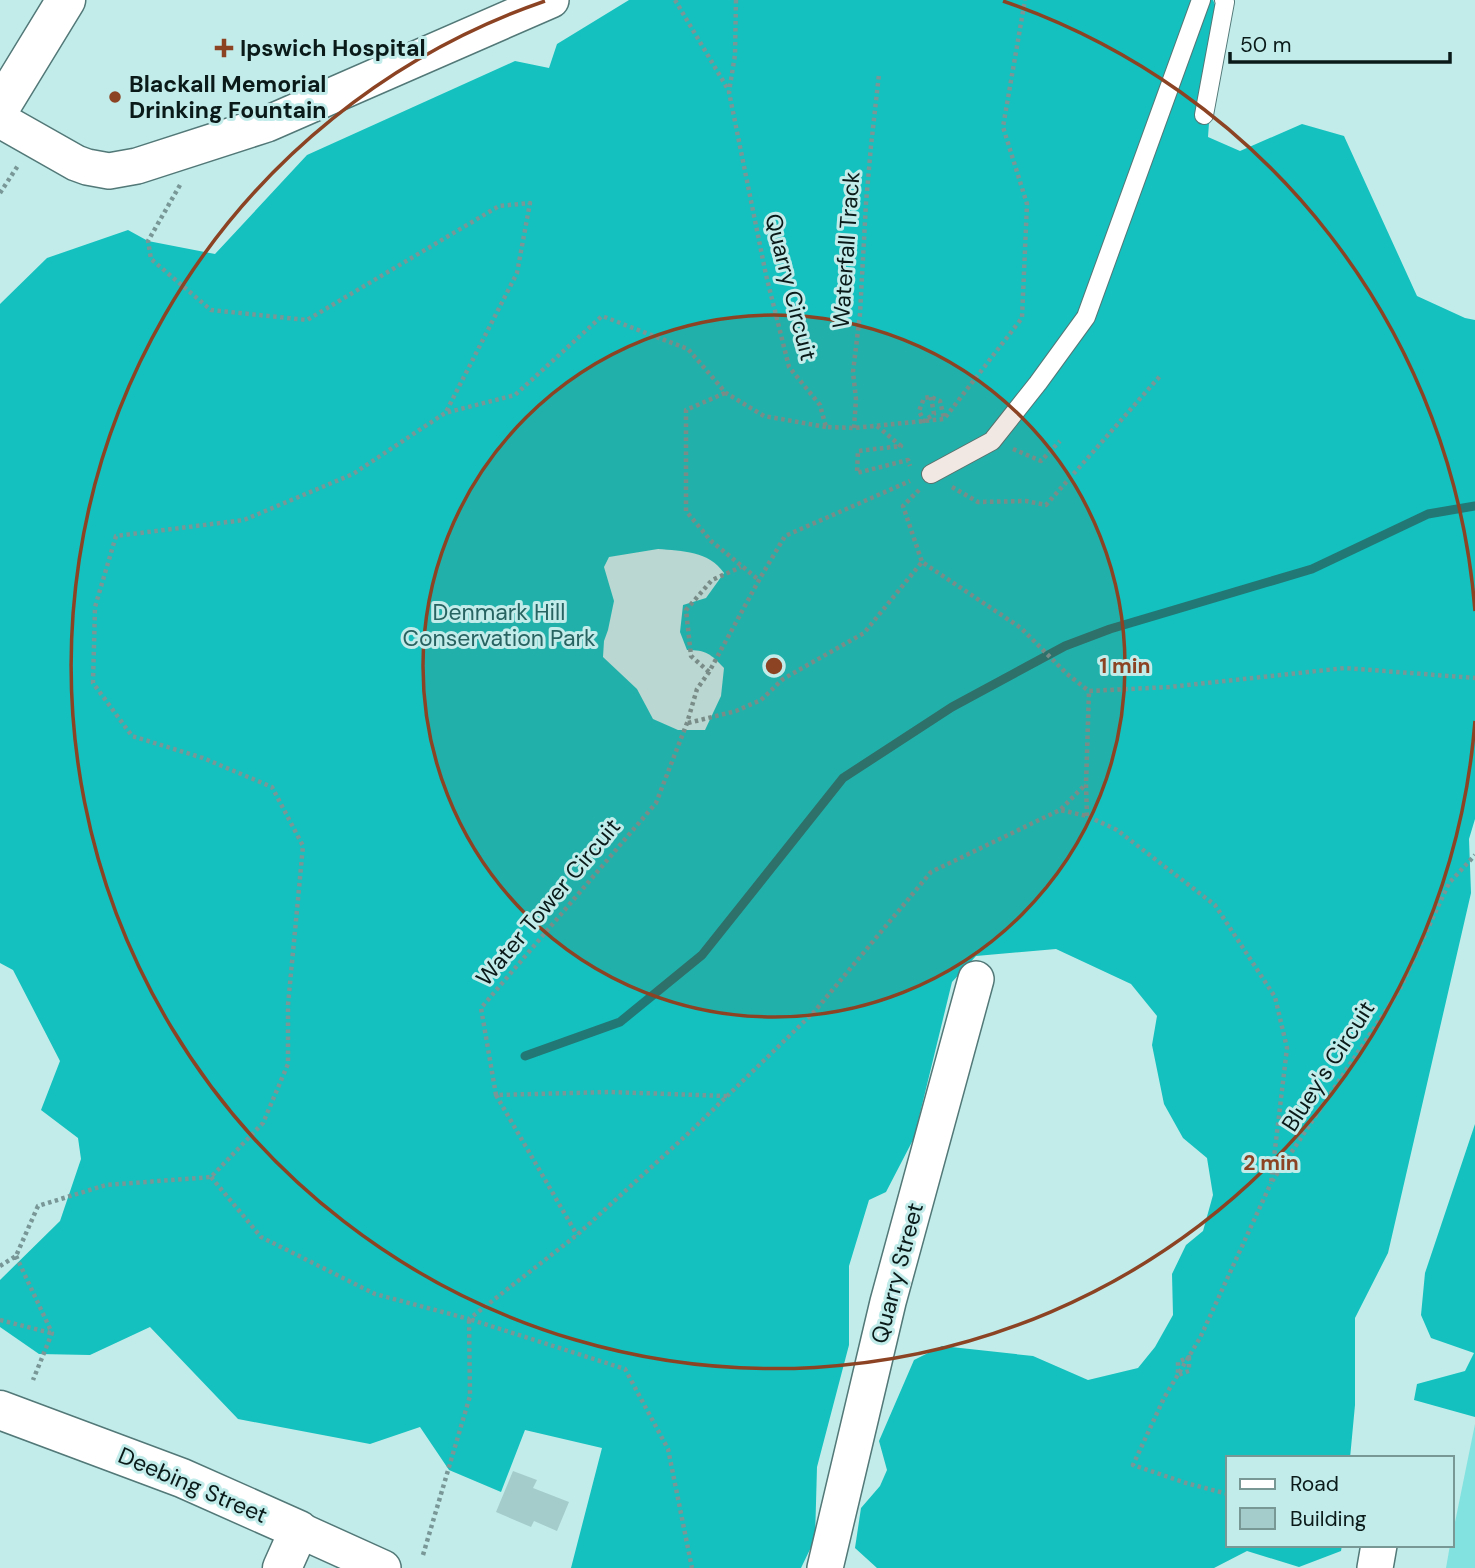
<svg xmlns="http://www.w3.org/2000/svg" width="1475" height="1568" font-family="'DM Sans',sans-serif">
<rect width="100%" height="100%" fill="#c2ecea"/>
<path fill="#82e2df" d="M1475,1424V1568H1446L1450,1545H1452V1537Z"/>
<path fill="#14c1be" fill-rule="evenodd" d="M629,0H1213L1217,9L1208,137L1240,151L1302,124L1344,136L1417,296L1465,318L1475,320V819L1469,839L1471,893L1388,1253L1355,1318V1405L1350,1458H1228V1545H1342L1341,1551L1299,1567L1247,1551L1214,1568H877L855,1548L861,1508L880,1486L887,1470L879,1441L914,1360L942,1346L1033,1356L1088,1380L1138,1368L1155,1347L1173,1315L1172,1274L1186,1245L1203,1231L1213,1195L1207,1158L1183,1138L1164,1104L1152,1045L1157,1016L1131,984L1056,949L976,956L952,982L914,1138L886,1192L869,1200L849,1266V1345L817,1467L815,1539L801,1568H571L602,1448L525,1430L501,1492L449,1470L420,1427L370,1444L238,1419L150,1327L90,1355L39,1354L0,1327V1280L60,1221L81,1159L78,1138L41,1110L60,1061L13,970L0,963V304L47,258L128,230L148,241L215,254L307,155L515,61L549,68L557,44ZM658,549C682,551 709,551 724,573L706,598L683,605L680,632L687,650C706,650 711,654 724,668L721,696L705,730H678L653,719L637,689L603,657L604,641L608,630L614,601L604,567L609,557Z
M1475,1124V1417L1414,1400L1417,1384L1465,1371L1474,1353L1431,1338L1421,1315L1425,1273Z"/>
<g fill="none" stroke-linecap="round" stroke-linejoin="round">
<path stroke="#227875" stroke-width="9" d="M525,1056L620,1022L702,955L843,778L952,707L1065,646L1110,629L1312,569L1428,514L1475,506"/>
</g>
<path fill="#a4cccb" d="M513,1471L537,1480L533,1488L569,1502L557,1531L534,1521L531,1527L496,1512Z"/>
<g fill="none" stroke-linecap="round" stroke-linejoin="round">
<defs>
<path id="lane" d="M1204,115L1225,2L1224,0
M931,474L992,441L1038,383L1086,317L1201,0"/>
<path id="street" d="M0,120L76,163L87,167L109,171L137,166L267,124L551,0
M299,1530L383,1568
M825,1568L888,1302L976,979
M1375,1568L1379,1545"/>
<path id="secondary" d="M0,108L66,0
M0,1410L182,1478L299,1530L282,1568"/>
</defs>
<use href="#lane" stroke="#527877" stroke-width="20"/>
<use href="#street" stroke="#527877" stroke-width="38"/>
<use href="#secondary" stroke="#527877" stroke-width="41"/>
<path stroke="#789796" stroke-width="4.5" stroke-dasharray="3.5 3.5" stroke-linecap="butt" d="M675,0L729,91
M736,0L735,55L729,92L766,275L789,367L820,405L826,427L854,428L944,419L1022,318L1027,204L1003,127L1025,0
M180,185L148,241L151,259L211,310L307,320L499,206L530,203L517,273L446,412
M0,193L19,164
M725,393L686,410V511L711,541L759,580
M931,397L934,414L924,421L919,411L924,398L931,397L940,401L944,418
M877,426L901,446L858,451L857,473L908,460L910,466
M854,428L856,399L853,372L860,314L866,203L871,146L879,74
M1013,449L1041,461L1060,441
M952,487L978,502L1026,501L1046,505L1161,375
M919,490L903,506L922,562L1021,628L1067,674L1089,691L1169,687L1345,668L1475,678
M709,672L691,656L686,610L712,580L741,567
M688,723L736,711L761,700L783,679L864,633L922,562
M1061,809L1086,784
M1087,816L1086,784L1089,691
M496,1095L577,1235
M727,1096L610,1092L496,1095L481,1008L656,803L687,723L697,689L709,672L759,580L785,536L910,481
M211,1177L261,1237L375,1294L469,1319L577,1235L692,1130L814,1012L931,872L1060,810L1087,816L1117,830L1215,905L1275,997L1287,1048L1271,1183L1400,989L1449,883L1475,855
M16,1256L52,1333L33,1380
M0,1266L16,1256L38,1206L106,1185L211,1177L263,1123L288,1064V1005L303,846L272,787L203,758L132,736L93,683L95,607L116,536L244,520L353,474L445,413L515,395L602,316L688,349L726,393L764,416L826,427
M0,1320L51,1333
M1189,1357V1371L1178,1375V1362Z
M1228,1494L1186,1483L1133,1465L1164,1398L1200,1338L1271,1183
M423,1555L470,1396L469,1319L625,1369L668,1449L692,1568"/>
<use href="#lane" stroke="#fff" stroke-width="18"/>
<use href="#street" stroke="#fff" stroke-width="35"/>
<use href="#secondary" stroke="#fff" stroke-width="38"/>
</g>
<circle cx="774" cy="666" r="351" fill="#8c4324" fill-opacity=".12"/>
<g fill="none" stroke="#8c4324" stroke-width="3.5">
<circle cx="774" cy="666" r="351"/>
<path d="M1475 721A703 703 0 1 1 545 1M1003 1A703 703 0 0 1 1475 611"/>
</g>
<g fill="#8c4324" stroke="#c2ecea" stroke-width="2.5">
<path d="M220.5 37.5h7v7h7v7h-7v7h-7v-7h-7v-7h7z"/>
<circle cx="115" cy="97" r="7"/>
</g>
<g text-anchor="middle" stroke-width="6" stroke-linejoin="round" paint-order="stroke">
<g font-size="23" font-weight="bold" fill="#0a1a19" stroke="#c2ecea" text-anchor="start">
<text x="240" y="56">Ipswich Hospital</text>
<text x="129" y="92">Blackall Memorial<tspan x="129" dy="26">Drinking Fountain</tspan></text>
</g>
<g font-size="23" fill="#0a1a19" stroke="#c2ecea">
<text transform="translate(846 250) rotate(-86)" y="8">Waterfall Track</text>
<text transform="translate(791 287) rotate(76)" y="8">Quarry Circuit</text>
<text transform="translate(548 902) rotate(-50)" y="8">Water Tower Circuit</text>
<text transform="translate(1328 1066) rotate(-57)" y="8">Bluey's Circuit</text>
<text transform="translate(897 1273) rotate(-75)" y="8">Quarry Street</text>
<text transform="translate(193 1485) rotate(23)" y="8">Deebing Street</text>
</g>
<g font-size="23" fill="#276361" stroke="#c2ecea">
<text x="499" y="620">Denmark Hill<tspan x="499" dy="26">Conservation Park</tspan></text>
</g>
</g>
<circle cx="774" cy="666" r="10" fill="#8c4324" stroke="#c2ecea" stroke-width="3.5"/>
<g font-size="21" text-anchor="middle" font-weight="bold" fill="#8c4324" stroke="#c2ecea" stroke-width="6" stroke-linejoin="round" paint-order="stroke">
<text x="1125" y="673">1 min</text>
<text x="1271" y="1170">2 min</text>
</g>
<rect x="1226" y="1456" width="228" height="91" fill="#c2ecea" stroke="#789896" stroke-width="2"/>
<rect x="1240" y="1479" width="35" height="10" fill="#ffffff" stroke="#789896" stroke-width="2"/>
<text x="1290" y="1491" font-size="21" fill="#0a1a19">Road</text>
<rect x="1240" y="1508" width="35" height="21" fill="#a4cccb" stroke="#789896" stroke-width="2"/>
<text x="1290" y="1526" font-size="21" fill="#0a1a19">Building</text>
<path d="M1230 52v10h220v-10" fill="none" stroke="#0a1a19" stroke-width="3.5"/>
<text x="1240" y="52" font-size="21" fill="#0a1a19" stroke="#c2ecea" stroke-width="5" paint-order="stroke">50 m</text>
</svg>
